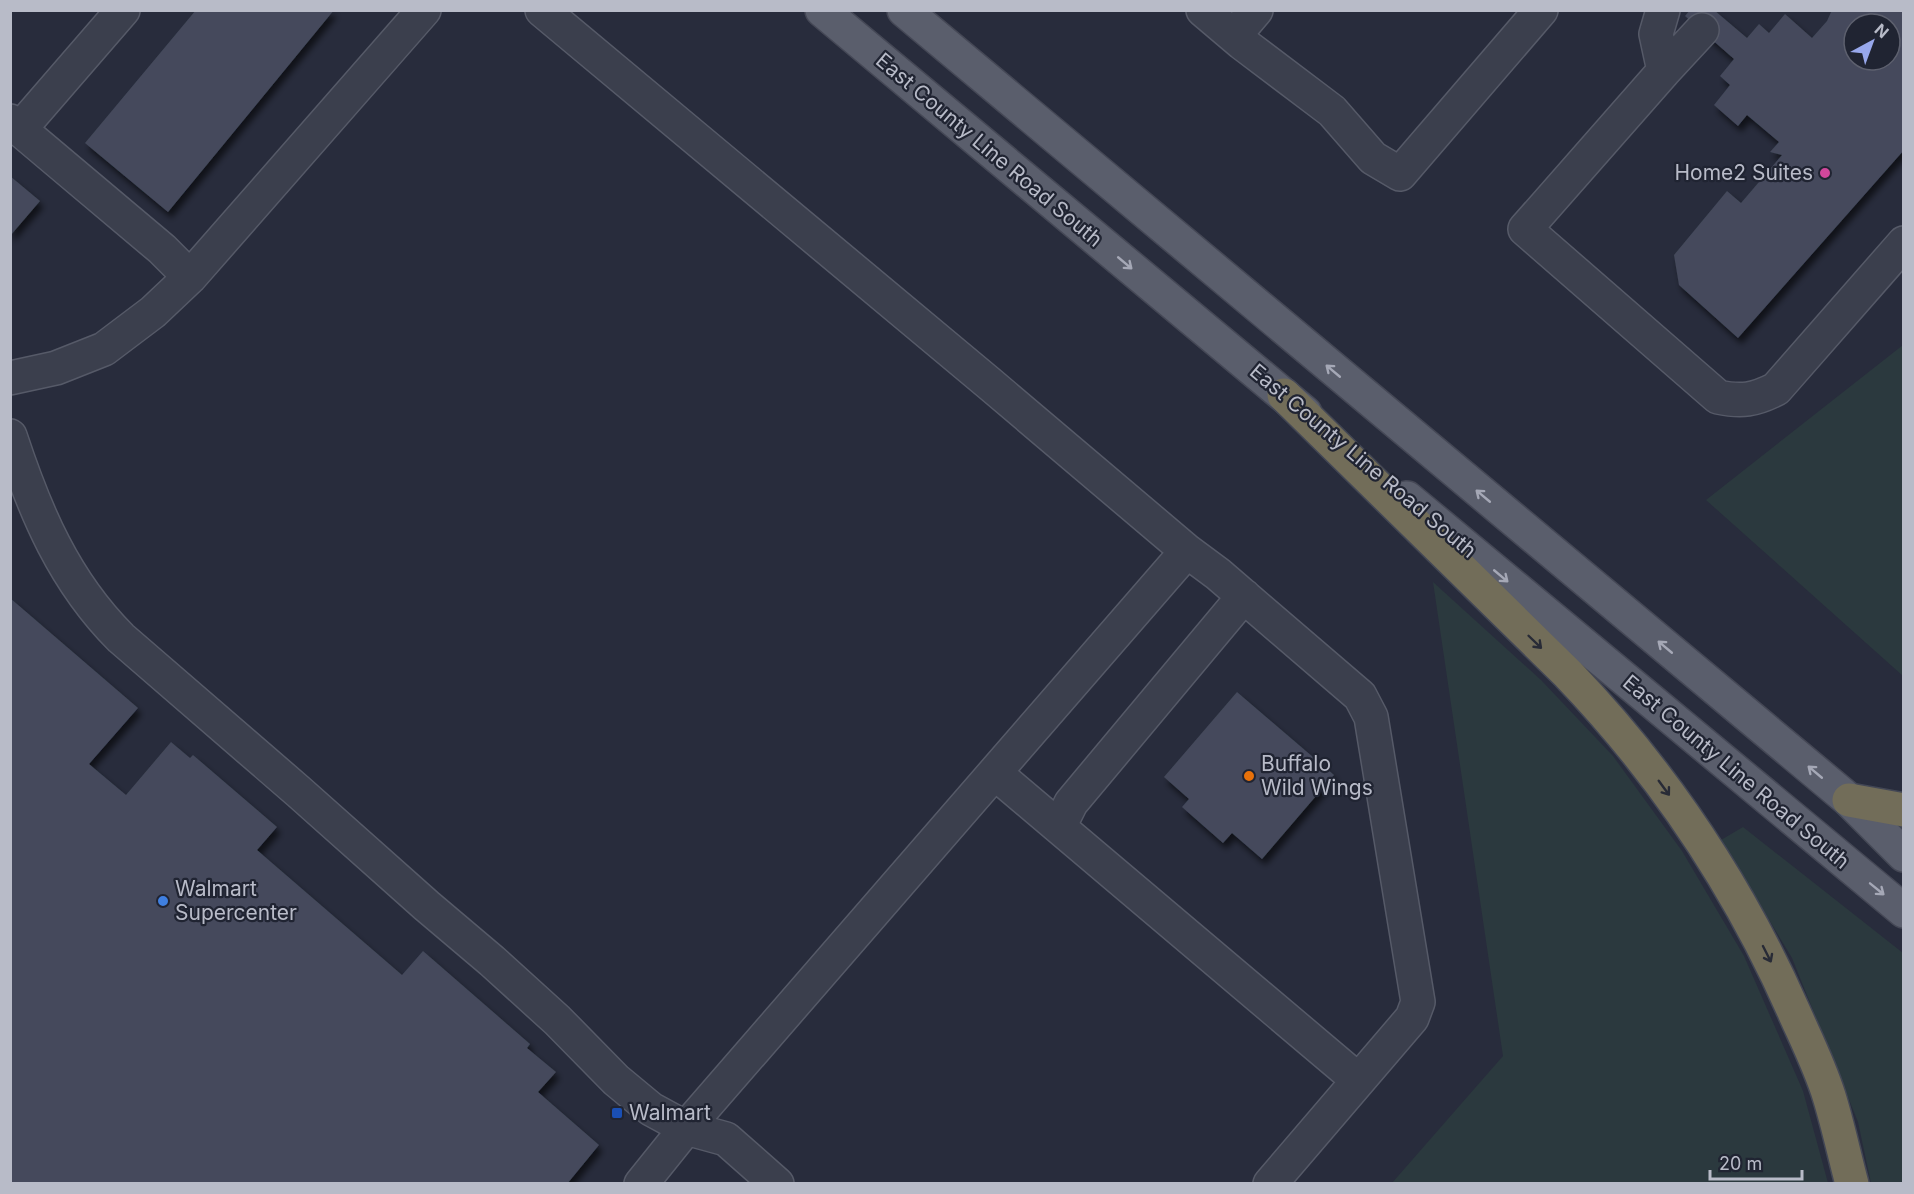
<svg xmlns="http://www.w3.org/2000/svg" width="1914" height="1194" font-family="Inter,sans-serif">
<defs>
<filter id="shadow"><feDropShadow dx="3.5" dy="6" stdDeviation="3" flood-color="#0009"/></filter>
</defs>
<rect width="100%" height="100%" fill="#282c3c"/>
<path fill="#2b393e" d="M1903,345V676L1706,500Z
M1433,582L1541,680L1613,756L1682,851L1744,956L1803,1091L1828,1183H1392L1503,1056Z
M1743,827L1903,953V1183H1871L1858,1122L1792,958L1721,840Z"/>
<path fill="#444a5b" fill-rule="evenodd" filter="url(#shadow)" d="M196,10H334L168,212L85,143Z
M1690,10H1714L1747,38L1759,24L1769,33L1785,14L1812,38L1827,21L1832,10H1904V150L1738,338L1679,285L1674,255L1727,191L1741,203L1782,155L1770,152L1779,142L1747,115L1738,126L1714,105L1730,85L1720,76L1734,59L1685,16ZM1854,24H1890V60H1854Z
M10,176L40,201L10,236Z
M10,598L138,708L89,764L126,795L171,742L190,758L193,755L277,827L257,850L402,975L423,951L530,1044L527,1048L556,1072L538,1092L599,1145L567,1184H10Z
M1237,692L1334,775L1262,859L1232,833L1223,843L1182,807L1189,799L1164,777Z"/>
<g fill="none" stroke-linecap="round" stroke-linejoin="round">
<defs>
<path id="minor" d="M542,10L990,384L1187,551L686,1128L641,1184
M1203,10L1242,43L1332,111L1373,158L1400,174L1541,10
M1663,10L1656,34L1664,71L1525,229L1718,397C1742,402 1754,400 1776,389L1904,243
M1234,36L1256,10
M1664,71L1702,30
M10,121L162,249L190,277
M20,129L123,10
M10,378L56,368L104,349L153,312L190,277L424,10
M10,436C35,512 64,581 121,638L299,792L427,906L492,961L557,1020L616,1080L651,1109L686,1128L726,1139L777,1184
M1187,551L1218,574L1360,696L1371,717L1418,1002L1412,1018L1270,1184
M995,773L1358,1080
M1059,827L1071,803L1244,596"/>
<path id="major" d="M822,10L1305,413
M904,10L1849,800L1904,855
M1407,498L1904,911"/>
<path id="highway" d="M1284,395L1568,674C1662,772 1739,887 1794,1012C1806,1039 1820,1067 1829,1096C1838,1125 1844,1154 1852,1184
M1849,800L1904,810"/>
</defs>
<use href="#minor" stroke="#565a68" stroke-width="36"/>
<use href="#major" stroke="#454856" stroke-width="36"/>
<use href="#highway" stroke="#434755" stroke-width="36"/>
<use href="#minor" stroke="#3b3f4d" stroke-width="33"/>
<use href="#major" stroke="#5a5e6c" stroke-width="33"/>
<use href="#highway" stroke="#726d59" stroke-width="33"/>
</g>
<defs><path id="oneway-shaft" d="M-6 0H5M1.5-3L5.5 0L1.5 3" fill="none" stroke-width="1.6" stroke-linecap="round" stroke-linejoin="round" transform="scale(1.5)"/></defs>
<g stroke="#a5a8b6">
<use href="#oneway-shaft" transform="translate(1125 263) rotate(40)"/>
<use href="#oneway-shaft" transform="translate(1333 371) rotate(-140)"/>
<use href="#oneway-shaft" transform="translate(1483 496) rotate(-140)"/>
<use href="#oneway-shaft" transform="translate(1501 576) rotate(40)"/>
<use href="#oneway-shaft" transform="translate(1665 647) rotate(-140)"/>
<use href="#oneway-shaft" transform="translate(1815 772) rotate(-140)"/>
<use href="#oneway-shaft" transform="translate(1877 889) rotate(39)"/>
</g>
<g stroke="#282b36">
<use href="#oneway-shaft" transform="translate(1535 642) rotate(44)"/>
<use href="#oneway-shaft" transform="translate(1664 788) rotate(54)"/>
<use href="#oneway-shaft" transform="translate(1767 954) rotate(63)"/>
</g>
<circle fill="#d1479c" stroke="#202432" stroke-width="2" cx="1825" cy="173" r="6"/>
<circle fill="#e8710a" stroke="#202432" stroke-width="2" cx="1249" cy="776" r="6"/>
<circle fill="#3f7fe0" stroke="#202432" stroke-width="2" cx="163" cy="901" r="6"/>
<rect fill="#1a4fb4" stroke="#202432" stroke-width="2" x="611" y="1107" width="12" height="12" rx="3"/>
<g text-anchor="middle" stroke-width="4.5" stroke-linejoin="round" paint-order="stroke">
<g font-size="21" fill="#b8bbc8" stroke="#202432">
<text transform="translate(989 150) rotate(40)" y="7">East County Line Road South</text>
<text transform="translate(1363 461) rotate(40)" y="7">East County Line Road South</text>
<text transform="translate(1736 772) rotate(40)" y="7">East County Line Road South</text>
</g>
<g font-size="21" fill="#b8bbc8" stroke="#202432" text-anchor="start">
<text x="1813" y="180" text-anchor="end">Home2 Suites</text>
<text x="1261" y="771">Buffalo<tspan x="1261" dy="24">Wild Wings</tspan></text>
<text x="175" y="896">Walmart<tspan x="175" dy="24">Supercenter</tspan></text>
<text x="629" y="1120">Walmart</text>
</g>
</g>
<rect width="1914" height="1194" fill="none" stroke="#b8bbc8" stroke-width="24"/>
<g transform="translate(1872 42) rotate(41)"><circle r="28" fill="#202432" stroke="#5d606e" stroke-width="1.5"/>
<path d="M0-4.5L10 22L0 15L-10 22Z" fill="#98a8ec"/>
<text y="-9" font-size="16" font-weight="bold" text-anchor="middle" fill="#b8bbc8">N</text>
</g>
<path d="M1710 1170v9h92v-9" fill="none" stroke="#b8bbc8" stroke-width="3"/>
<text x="1719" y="1170" font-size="18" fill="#b8bbc8" stroke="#202432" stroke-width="4.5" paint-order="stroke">20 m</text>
</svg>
